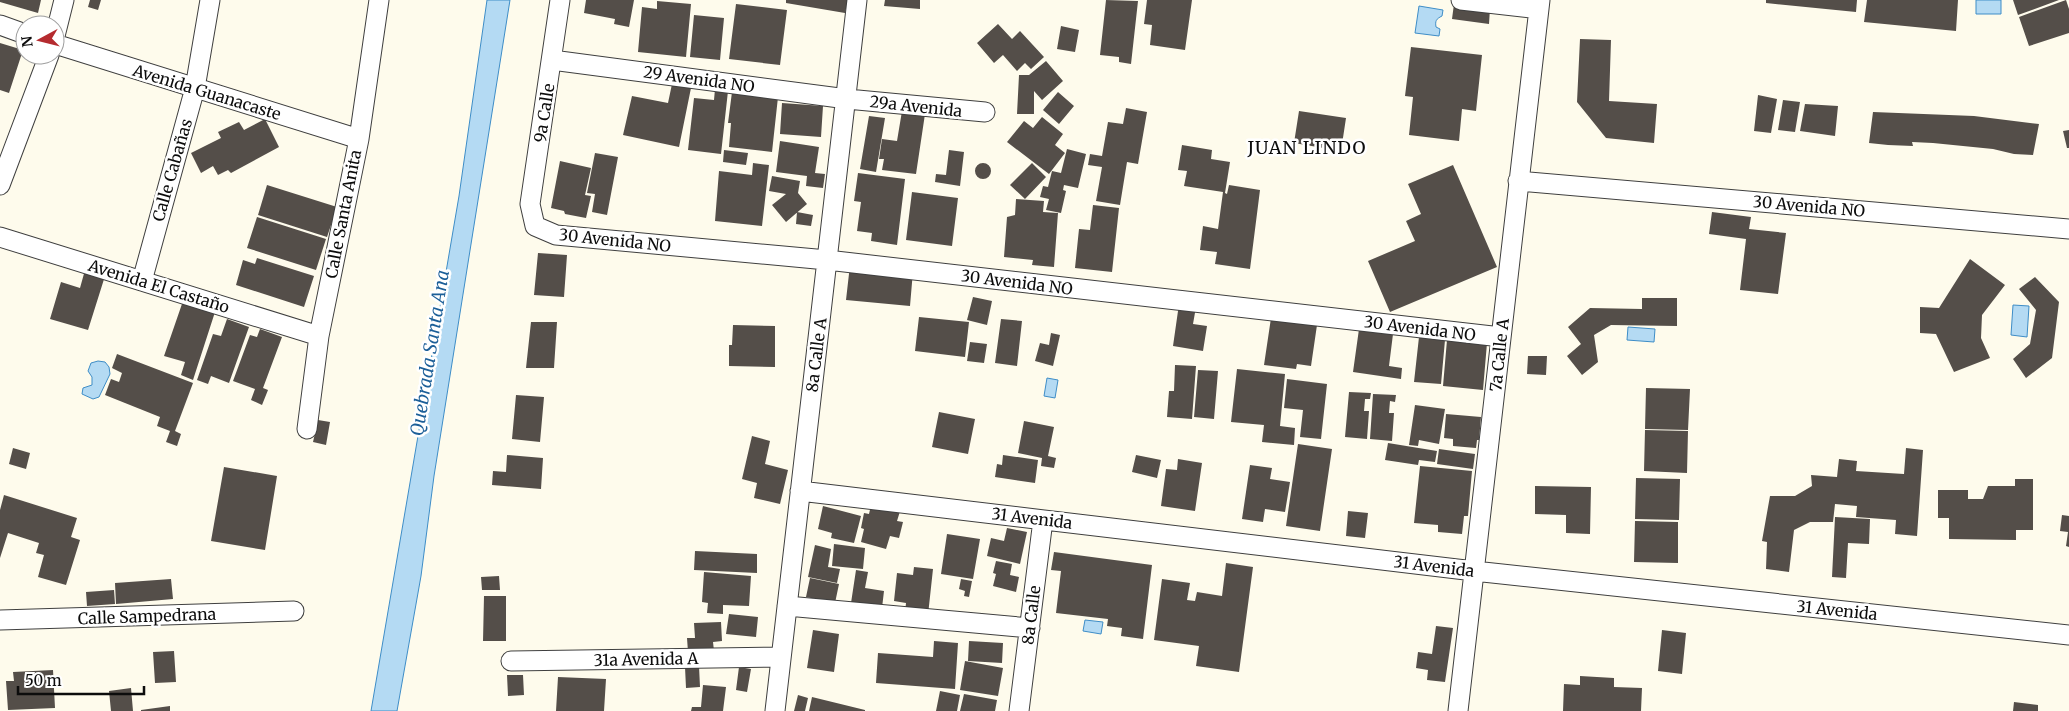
<svg xmlns="http://www.w3.org/2000/svg" width="2069" height="711" font-family="Merriweather,serif">
<rect width="100%" height="100%" fill="#fefbec"/>
<path fill="#b4daf3" stroke="#3e8dc7" d="M487,0H510L434,476L421,576L397,711H371L459,196Z
M1976,0H2001V14H1976Z
M1419,6L1443,10L1442,16C1436,19 1435,21 1436,27L1440,29L1439,36L1415,33Z
M2013,305L2029,306L2027,337L2011,335Z
M1628,327L1655,329L1654,342L1627,340Z
M98,361L105,362L109,367L110,374L99,397L93,399L82,394L83,388L92,385V377L88,371L91,363Z
M1047,378L1058,380L1055,398L1044,396Z
M1085,620L1103,622L1101,634L1083,631Z"/>
<path fill="#544e49" d="M0,0H41L38,13L0,2Z
M90,0H101L98,10L88,7Z
M586,0H634L629,27L614,24L615,19L584,13Z
M786,0H848L845,13L786,3Z
M885,0H920V9L884,6Z
M1106,0L1138,1L1131,64L1119,62V57L1100,55Z
M1147,0H1192L1185,50L1150,45L1152,25L1144,24Z
M1766,0H1857L1856,12L1766,3Z
M1867,0H1958L1956,31L1864,22Z
M2013,0H2059L2018,15Z
M2066,0L2069,9V33L2029,46L2019,17Z
M657,1L691,4L686,57L638,52L642,7L657,9Z
M736,4L787,10L780,65L729,59Z
M1454,4L1490,8L1489,24L1452,19Z
M694,15L724,18L720,60L690,57Z
M998,24L1012,39L1020,31L1044,57L1031,69L1025,63L1017,71L1003,55L994,63L977,43Z
M1061,26L1079,30L1075,52L1057,49Z
M1580,39L1611,40L1609,101L1657,104L1654,143L1606,138L1577,102Z
M0,43L23,50L9,93L0,90Z
M1411,47L1482,55L1476,111L1462,109L1459,141L1409,135L1413,97L1405,96Z
M1046,61L1063,81L1042,100L1034,91V114H1017L1019,75H1029Z
M672,84L691,88L679,147L623,135L632,96L668,103Z
M715,89L728,91L721,154L688,150L694,98L714,100Z
M732,92L778,97L772,152L729,147L731,123H728Z
M1058,92L1074,106L1059,124L1043,110Z
M1758,95L1777,99L1771,133L1754,131Z
M1783,100L1800,102L1795,132L1778,130Z
M782,103L823,106L821,137L780,134Z
M1805,104L1838,106L1835,136L1800,131Z
M1126,108L1147,112L1138,164L1127,162L1120,205L1096,201L1102,167L1088,165L1090,154L1102,156L1108,122L1123,124Z
M902,111L925,114L916,174L882,170L884,159H879L882,139L897,141Z
M1299,111L1346,118L1341,151L1294,143Z
M1873,112L1974,116L2039,124L2033,155L2014,154L1993,149L1933,143L1912,142L1913,146L1888,145L1869,143Z
M869,116L885,118L876,172L860,169Z
M1042,117L1063,134L1055,145L1065,153L1049,174L1007,142L1024,121L1033,128Z
M265,119L279,147L231,173L228,170L218,175L213,166L201,173L191,153L221,138L218,132L239,122L244,130Z
M2069,130V148H2067L2063,131Z
M780,141L819,147L815,173L825,174L823,188L806,186L807,176L776,172Z
M1182,145L1212,150L1211,159L1230,162L1225,193L1227,194L1229,185L1260,190L1250,269L1215,264L1217,252L1200,250L1203,226L1218,229L1223,192L1184,186L1187,171L1178,170Z
M1067,149L1086,154L1078,188L1064,185L1063,190L1066,191L1061,213L1046,210L1049,199L1040,197L1043,186L1048,187L1052,171L1061,173Z
M724,150L748,153L746,165L723,162Z
M949,150L964,152L960,186L935,182L936,174L946,175Z
M595,153L618,157L607,215L592,212L595,194L587,193Z
M560,161L591,168L585,195L591,196L586,218L565,214L564,211L551,208Z
M975 171a8 8 0 1 1 16 0a8 8 0 1 1-16 0Z
M753,163L769,165L762,226L715,221L719,171L752,175Z
M1032,163L1046,177L1025,199L1010,185Z
M1453,165L1497,267L1390,312L1368,261L1415,241L1406,221L1421,214L1408,184Z
M858,173L905,179L897,245L871,241L872,233L857,231L861,202L854,201Z
M772,176L800,181L798,193L807,204L786,222L772,205L786,194L769,191Z
M267,185L337,207L327,237L258,215Z
M912,192L958,198L952,246L906,240Z
M1016,199L1044,201L1043,212L1058,213L1054,267L1032,265L1033,260L1004,257L1007,217L1015,215Z
M1093,205L1119,208L1112,272L1075,268L1079,229L1090,230Z
M797,212L813,215L811,226L796,224Z
M1712,212L1751,217L1749,229L1786,233L1778,294L1740,290L1746,239L1709,234Z
M257,217L326,239L316,270L247,248Z
M538,253L567,255L564,297L534,295Z
M257,258L314,276L304,307L236,285L243,260L255,264Z
M1970,259L2005,285L1982,315L1981,338L1990,358L1954,372L1936,334L1920,333V307L1939,308Z
M850,265L913,271L910,306L846,300Z
M85,270L105,276L88,330L50,319L61,282L80,288Z
M2035,277L2059,302L2052,358L2026,378L2013,359L2030,344L2036,310L2019,289Z
M973,297L992,301L987,325L967,320Z
M1642,298H1677V326L1611,325L1594,335L1598,362L1582,375L1567,356L1581,344L1568,327L1590,308L1642,309Z
M183,301L215,312L193,380L181,375L185,362L164,356Z
M1179,304L1196,307L1193,324L1207,326L1203,351L1173,346Z
M919,317L969,322L965,357L915,351Z
M1271,318L1317,325L1311,366L1297,364L1296,369L1264,365Z
M227,319L249,327L229,383L211,376L208,384L197,380L213,334L221,336Z
M1001,319L1022,321L1017,366L995,363Z
M531,322H557L554,368H526Z
M733,325L775,326V367L729,366V345H732Z
M260,329L282,337L263,388L268,390L262,405L251,400L255,389L233,381L250,335L257,337Z
M1359,329L1393,334L1389,366L1402,368L1401,379L1353,372Z
M1051,333L1060,335L1053,366L1035,361L1040,343L1049,345Z
M1419,337L1445,340L1441,384L1414,382Z
M1447,340L1487,343L1483,390L1443,386Z
M970,342L987,344L984,363L967,361Z
M117,354L193,383L175,431L181,434L177,446L166,442L170,431L157,426L160,417L105,395L111,379L119,382L122,373L112,368Z
M1528,356H1547L1546,375L1527,374Z
M1175,365L1196,366L1192,419L1167,417L1169,391H1174Z
M1237,369L1285,374L1280,426L1295,428L1294,445L1262,442L1264,425L1231,422Z
M1198,370L1218,371L1214,419L1194,417Z
M1287,379L1327,384L1321,439L1300,437L1303,410L1284,408Z
M1646,388L1690,389L1688,430L1645,429Z
M1349,392L1371,393L1370,399H1365L1364,411H1369L1367,439L1345,437Z
M1373,394L1396,395L1395,402L1390,401L1389,413H1394L1392,441L1370,439Z
M516,395L544,397L540,442L512,439Z
M1415,405L1445,409L1439,444L1419,440L1418,446L1409,445Z
M939,412L975,419L968,454L932,447Z
M1446,414L1481,417L1479,440H1477L1476,448L1453,446V439L1444,438Z
M318,420L330,422L326,445L313,442Z
M1024,421L1054,427L1048,456L1056,458L1054,468L1041,466L1042,458L1018,453Z
M1645,430L1688,431L1687,473L1644,471Z
M752,436L770,441L765,464L788,470L780,504L754,498L757,483L742,479Z
M1388,443L1437,451L1435,462L1419,460L1418,465L1385,460Z
M1298,444L1332,449L1320,531L1286,526Z
M13,448L30,453L26,469L9,464Z
M1906,448L1923,450L1917,536L1895,534L1896,520L1856,517L1857,506L1835,504L1833,522H1810L1794,530L1789,572L1766,569L1767,542L1762,541L1770,496H1795L1812,486L1811,475L1837,477L1839,459L1857,461L1856,471L1904,474Z
M1439,449L1475,454L1473,469L1437,464Z
M507,455L543,458L541,489L492,485L493,471L506,472Z
M1003,455L1038,460L1035,483L995,477L997,464L1002,465Z
M1136,455L1161,460L1157,478L1132,472Z
M1178,459L1202,463L1195,511L1161,506L1166,469L1177,470Z
M1250,465L1272,468L1270,479L1290,482L1285,512L1265,509L1263,522L1242,519Z
M1420,466L1472,471L1468,516H1464L1462,534L1438,532V525L1414,523Z
M224,467L277,476L265,550L211,541Z
M1636,478L1680,479L1679,520L1635,519Z
M2015,479H2033V530H2016V540L1949,539V518H1938V490H1968V499H1983L1988,486H2015Z
M1535,486L1591,487L1590,534L1566,533V515L1535,514Z
M4,495L77,518L71,537L80,540L66,585L38,577L44,555L36,553L39,543L8,533L0,558V510Z
M872,501L901,508L897,521L903,522L899,538L890,536L886,549L861,542L864,529L861,528L864,513L869,514Z
M823,506L861,516L854,543L831,538L832,533L818,529Z
M1348,511L1368,513L1365,538L1346,536Z
M2062,515L2069,516V547L2066,546L2068,532L2060,531Z
M1835,517L1870,519L1869,544L1848,543L1846,578L1832,577Z
M1635,521L1678,522V563L1634,562Z
M1007,528L1027,532L1020,564L987,556L991,538L1004,541Z
M947,534L980,539L973,579L941,574Z
M834,544L865,548L863,569L832,566Z
M815,545L831,549L828,567L840,569L837,583L808,577Z
M695,551L757,554V573L694,570Z
M1054,552L1152,565L1143,639L1121,636L1122,628L1107,626L1108,619L1056,613L1061,571L1051,570Z
M996,561L1012,564L1010,575L1019,577L1016,592L993,586L996,574L993,573Z
M1226,563L1253,567L1239,672L1196,666L1199,646L1154,640L1162,579L1190,583L1187,600L1195,601L1197,592L1222,596Z
M914,567L933,569L928,615L905,613L906,603L894,601L897,573L913,575Z
M856,570L868,572L865,588L884,591L882,608L851,603Z
M704,572L751,576L749,606L723,605V614L707,613L708,603L702,602Z
M499,576L500,590H482L481,577Z
M810,578L839,584L835,603L806,597Z
M171,579L173,599L116,604L115,583Z
M961,579L972,581L969,597L964,596L965,591L959,589Z
M114,590L115,604L87,606L86,592Z
M484,596H506V641H483Z
M729,614L758,617L756,637L726,634Z
M721,622L722,641L713,642L714,651L688,652L687,638H695L694,623Z
M1436,626L1453,628L1445,682L1427,680L1428,670L1416,668L1418,652L1432,654Z
M813,630L839,634L834,672L807,668Z
M1662,630L1686,633L1682,674L1658,671Z
M934,641L958,643L955,689L876,683L878,653L933,657Z
M969,641L1003,643L1002,663L968,661Z
M174,651L176,682L155,683L153,652Z
M965,661L1003,668L998,696L960,690Z
M699,666L700,687L686,688L685,667Z
M739,667L751,669L747,692L736,690Z
M53,670L55,708L8,710L6,681H14L13,672Z
M507,675H523L524,695L508,696Z
M1580,676L1614,678V687L1642,688L1641,711H1563L1564,684L1580,685Z
M558,677L606,679L604,711H556Z
M703,685L726,687L723,711H691L692,707H701Z
M131,688L133,711H111L109,691Z
M940,691L960,695L957,711H936Z
M964,694L997,700L995,711H960Z
M798,695L808,698L805,711H794Z
M812,697L865,710V711H809Z
M2014,702L2038,705V711H2013Z
M170,706V711H141V710Z"/>
<g fill="none" stroke-linecap="round" stroke-linejoin="round">
<defs>
<path id="minor" d="M560,0L530,204L535,226L556,235L827,260L1501,337
M1461,0L1539,9
M0,25L25,34
M55,36L64,0
M55,44L359,139
M552,60L847,99L985,112
M1518,181L2069,229
M0,185L49,55
M0,237L319,336
M142,281L195,88L210,0
M307,429L319,336L359,139L379,0
M800,491L1474,571L2069,635
M787,606L1030,628
M0,620L294,611
M511,661L781,657
M775,711L857,0
M1019,711L1043,520
M1458,711L1540,0"/>
</defs>
<use href="#minor" stroke="#3f3f3f" stroke-width="21"/>
<use href="#minor" stroke="#fff" stroke-width="19"/>
</g>
<g text-anchor="middle" stroke-width="5" stroke-linejoin="round" paint-order="stroke">
<g font-size="16" fill="#0c0c0c" stroke="#fff">
<text transform="translate(699 79) rotate(8)" y="6">29 Avenida NO</text>
<text transform="translate(207 92) rotate(17)" y="6">Avenida Guanacaste</text>
<text transform="translate(916 106) rotate(6)" y="6">29a Avenida</text>
<text transform="translate(544 113) rotate(-81)" y="6">9a Calle</text>
<text transform="translate(172 170) rotate(-74)" y="6">Calle Cabañas</text>
<text transform="translate(1809 206) rotate(5)" y="6">30 Avenida NO</text>
<text transform="translate(343 214) rotate(-79)" y="6">Calle Santa Anita</text>
<text transform="translate(615 240) rotate(6)" y="6">30 Avenida NO</text>
<text transform="translate(1017 282) rotate(7)" y="6">30 Avenida NO</text>
<text transform="translate(159 286) rotate(17)" y="6">Avenida El Castaño</text>
<text transform="translate(1420 328) rotate(7)" y="6">30 Avenida NO</text>
<text transform="translate(816 355) rotate(-83)" y="6">8a Calle A</text>
<text transform="translate(1499 355) rotate(-84)" y="6">7a Calle A</text>
<text transform="translate(1032 518) rotate(7)" y="6">31 Avenida</text>
<text transform="translate(1434 566) rotate(7)" y="6">31 Avenida</text>
<text transform="translate(1837 610) rotate(6)" y="6">31 Avenida</text>
<text transform="translate(1031 615) rotate(-83)" y="6">8a Calle</text>
<text transform="translate(147 616) rotate(-2)" y="6">Calle Sampedrana</text>
<text transform="translate(646 659) rotate(-1)" y="6">31a Avenida A</text>
</g>
<g font-size="18" letter-spacing="1" fill="#0c0c0c" stroke="#fff">
<text x="1307" y="154">JUAN LINDO</text>
</g>
<g font-size="18" font-style="italic" fill="#1c5f98" stroke="#fff">
<text transform="translate(430 353) rotate(-81)" y="6">Quebrada Santa Ana</text>
</g>
</g>
<g transform="translate(40 40) rotate(263)"><circle r="24" fill="#ffffff" stroke="#9e9e9e"/>
<path d="M0-4L9 19L0 12L-9 19Z" fill="#b52b2f"/>
<text y="-8" font-size="14" font-weight="bold" text-anchor="middle" fill="#0c0c0c">N</text>
</g>
<path d="M18 686v8h126v-8" fill="none" stroke="#0c0c0c" stroke-width="2.5"/>
<text x="25" y="686" font-size="15" fill="#0c0c0c" stroke="#ffffff" stroke-width="4" paint-order="stroke">50 m</text>
</svg>
